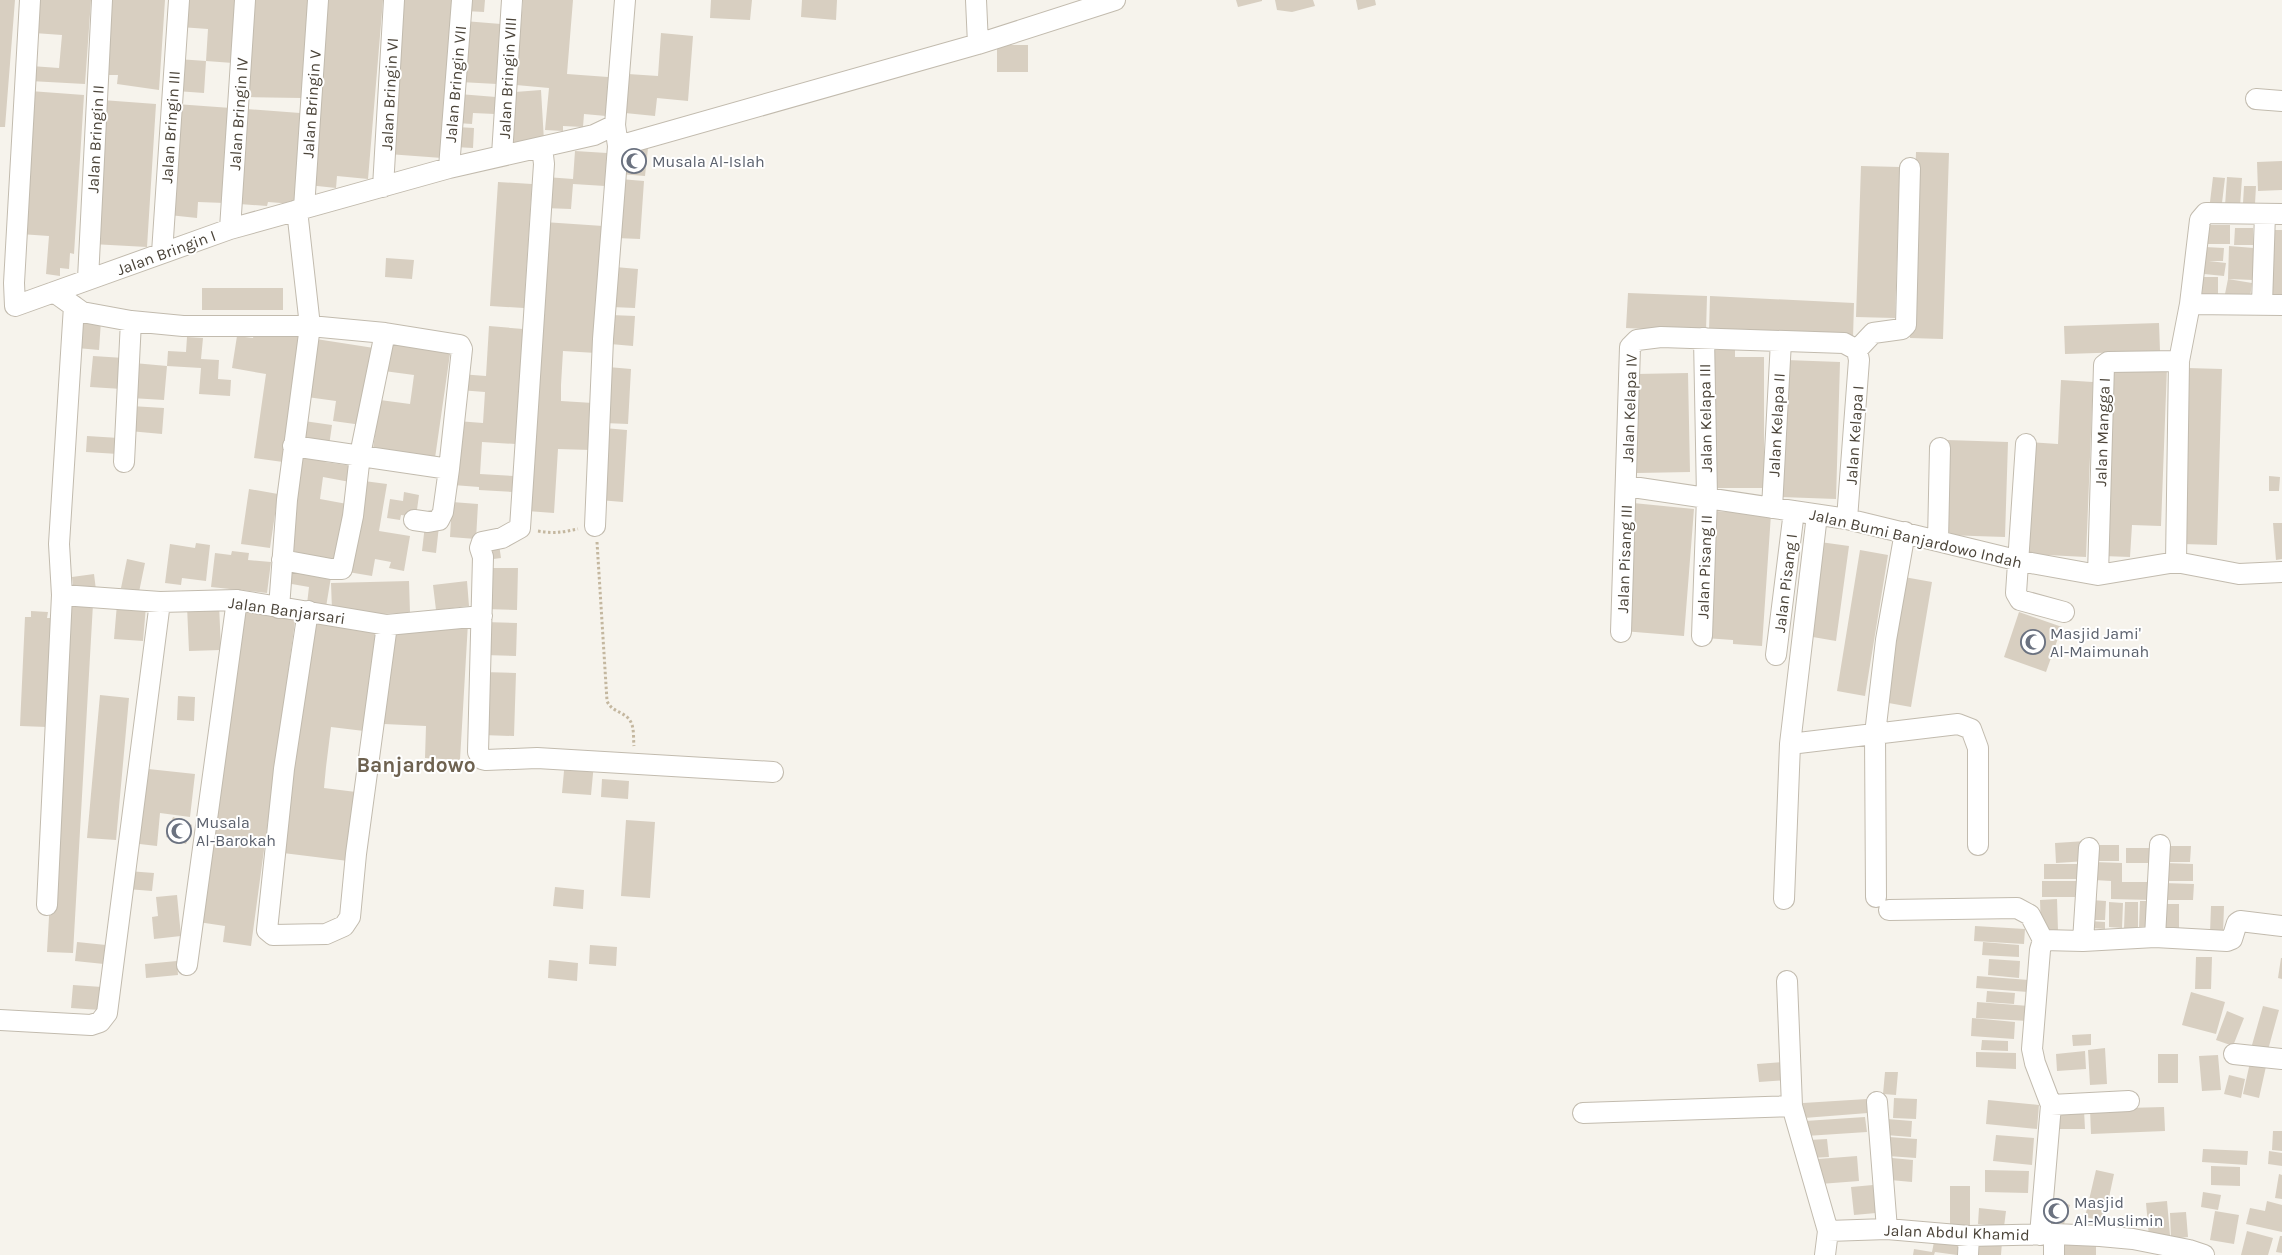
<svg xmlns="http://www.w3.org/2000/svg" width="2282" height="1255" font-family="Karla,sans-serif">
<rect width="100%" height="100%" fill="#f6f3ec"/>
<path fill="#d8cfc1" d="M0,0H15L5,127H0Z
M36,0H91L85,84L30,81L31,66L59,68L62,35L34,33Z
M110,0H165L159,90L117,84L118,75H104Z
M182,0H237L233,63L206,61L208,29L180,27Z
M253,0H308L302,98L247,97Z
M324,0H383L368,179L337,176L336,188L308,185Z
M399,0H454L442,158L388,154Z
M466,0H485L484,12L465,11Z
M523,0H573L567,74L608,77L606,116L584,114L583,127L563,126V131L545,130L549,88L516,85Z
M711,0H752L750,20L710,18Z
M802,0H837L836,20L801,17Z
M1236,0H1262V1L1238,7Z
M1275,0H1313L1315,6L1292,12L1277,10Z
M1356,0H1375L1376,5L1358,10Z
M464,21L501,24L497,84L460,82Z
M661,33L693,36L688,101L657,98L655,116L625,113L628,74L658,76Z
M997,45H1028V72H997Z
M178,59L206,61L204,93L176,91Z
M541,90L544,141L509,143L511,108H516L515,92Z
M30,91L84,95L74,254L70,253L69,269L60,268V276L46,274L49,236L20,234Z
M459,94L496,97L495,114L473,113L472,124L457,123Z
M102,100L156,104L147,247L92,244Z
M176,104L231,108L225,203L198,202L197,218L169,215Z
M246,109L300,113L294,204L268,202L267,206L239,204Z
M457,127L474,128L473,148L455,147Z
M623,145L648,148L645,176L620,174Z
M575,151L607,153L605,186L573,184L571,209L544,208L546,177L573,179Z
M1916,152L1949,153L1943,339L1910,338Z
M2282,161V190L2258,191L2257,162Z
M1861,166L1900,167L1895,318L1856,317Z
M2213,177L2225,178L2222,203L2210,202Z
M2227,177L2242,178L2240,207L2225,206Z
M620,179L644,181L640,239L616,238Z
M498,182L532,184L524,308L490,306Z
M2244,186H2256L2255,204L2243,203Z
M544,222L603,226L596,353L563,351L561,385V401L593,403L591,450L558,449L554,513L527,511Z
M2206,225H2230V244H2206Z
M2235,228H2253V245H2234Z
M2271,230H2282V301L2267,300Z
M2229,246L2254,248L2253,280L2228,279Z
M2205,247L2224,248L2223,261H2209L2226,263L2224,276L2204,274Z
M386,258L414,260L412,279L385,277Z
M615,267L638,269L635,308L612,307Z
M2203,277H2218V295L2202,294Z
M2228,279L2252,283L2250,298L2225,294Z
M202,288H283V310H202Z
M1628,293L1707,296L1706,332L1626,328Z
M1710,296L1854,303L1853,338L1709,331Z
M611,315L635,316L633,346L610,344Z
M78,320L101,321L99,350L77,348Z
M2159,323L2160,351L2065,354L2064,326Z
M489,326L523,329L516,444L482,442L480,474L514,476L513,492L479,490V487L453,485L457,421L483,423L485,392L459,390L460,374L486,376Z
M273,333L302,337L283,462L254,458L266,374L232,368L237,336L253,338L254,334L272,337Z
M187,337L203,338L201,359L219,360L218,379L231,380L230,396L199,394L201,368L167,366L168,351L186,352Z
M388,338L451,347L435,458L373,449L380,400L410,404L412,390L414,375L384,371Z
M316,339L374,348L362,425L333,421L336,401L307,397Z
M1710,350H1735V357H1764V488H1710Z
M93,356L124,358L122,389L90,387Z
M1786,360L1840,362L1836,499L1781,497Z
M134,363L167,366L164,400L131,398Z
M2137,366L2167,367L2161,526L2132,525L2130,557L2103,556L2109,371L2137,372Z
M608,367L631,369L628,424L604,423Z
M2187,368L2222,369L2217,545L2182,544Z
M1688,373L1690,472L1637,473L1636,374Z
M2061,380L2093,382L2086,557L2025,554L2030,442L2058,444Z
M131,406L164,408L162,434L129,431Z
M304,421L332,425L329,446L300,442Z
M604,428L627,430L623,502L599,500Z
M87,436L119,438L118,454L86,452Z
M1947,440L2008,442L2005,537L1944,535Z
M301,453L326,457L325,462L353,466L350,482L323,477L320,499L347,504L338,566L285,558Z
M2269,476L2280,477L2279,491H2269Z
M364,481L387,484L379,531L410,536L404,571L389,568L391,562L375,559L372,576L348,572Z
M249,489L278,494L270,548L241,544Z
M404,492L419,495L416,517L401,515L400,520L387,518L390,499L403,501Z
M452,502L478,504L476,539L450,537Z
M1633,503L1694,509L1684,636L1623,631Z
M1713,511L1771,514L1762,646L1733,644V640L1705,638Z
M2273,523H2282V559L2276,560Z
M425,525L439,526L436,553L422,551Z
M1820,542L1849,546L1836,641L1807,636Z
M196,543L210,545L206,581L182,578L181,585L165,583L170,544L195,548Z
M499,544L501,558L486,560L484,545Z
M1860,550L1888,555L1865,696L1837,691Z
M232,551L249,553L248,560L271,562L267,593L211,587L215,553L231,555Z
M127,559L145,563L139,592L121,588Z
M288,564L332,571L326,607L307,604L309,587L286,583Z
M486,568H518L517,610L485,609Z
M94,574L96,590L74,593L72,577Z
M1904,577L1932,582L1911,707L1883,702Z
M409,581L410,613L352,615L332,610L331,583Z
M467,581L469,606L436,610L433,585Z
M67,602L93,604L73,953L47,952Z
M117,604L146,606L143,641L114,639Z
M219,604L221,650L189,651L187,606Z
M241,606L296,614L251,946L223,942L225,926L198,922Z
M31,611L48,612L47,618H52L47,727L20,726L25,617H31Z
M2019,612L2062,627L2046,672L2004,657Z
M311,619L376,627L364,731L331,727L326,767L324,788L356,792L348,861L283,853Z
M484,622L517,623L516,656L484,655Z
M468,623L460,760L425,758L426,726L384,724L390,627Z
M483,672L516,673L514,736L482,735Z
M100,695L129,698L116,840L87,838Z
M178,696L195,697L194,721L177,720Z
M565,760L594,763L591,795L562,793Z
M139,768L195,774L190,817L160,813L157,846L131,843Z
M602,779L629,781L628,799L601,797Z
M173,817L192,825L186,844L166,837Z
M626,820L655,822L650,898L621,896Z
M2086,841L2087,861L2056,863L2055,843Z
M2096,845H2119V861H2095Z
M2163,846H2191L2190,862H2162Z
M2126,848H2152L2151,863H2126Z
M2094,862L2122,863V882H2153L2152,900L2111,899V881L2094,880Z
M2165,863L2193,864V881H2164Z
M2044,864H2078V879H2044Z
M128,871L154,873L152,891L127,889Z
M2042,881H2082L2081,897H2042Z
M2163,883L2194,884L2193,900H2163Z
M555,887L584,890L583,909L553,906Z
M177,895L181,936L154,939L152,917L158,916L156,897Z
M2057,899L2058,931H2041L2040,900Z
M2091,900L2106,901L2105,920H2091Z
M2140,901H2152V929L2139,928Z
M2109,902L2123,903L2122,928L2109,927Z
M2125,902H2138V929H2124Z
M2164,904H2179V932H2163Z
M2211,906H2224L2223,934L2210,933Z
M2090,921L2105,922V929L2090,928Z
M1975,926L2025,929L2024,944L1974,941Z
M77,942L106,945L104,964L75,961Z
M1983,942L2019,945V957L1982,955Z
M590,945L617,947L616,966L589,964Z
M2196,957H2212L2211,989H2195Z
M2281,958H2282V979L2278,978Z
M1989,959L2020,961L2019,978L1988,975Z
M549,960L578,963L577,981L548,978Z
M177,961L178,975L146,978L145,964Z
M1977,976L2029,980L2028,992L1976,988Z
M73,985L102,987L100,1010L71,1008Z
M1987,991L2015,993L2014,1004L1986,1002Z
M2191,992L2225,1002L2216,1034L2182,1025Z
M1977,1002L2029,1006L2028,1021L1976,1018Z
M2263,1006L2279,1010L2268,1050L2252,1045Z
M2227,1011L2244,1018L2233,1046L2216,1040Z
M1972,1018L2015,1022L2014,1039L1971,1036Z
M2091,1034V1045L2073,1046L2072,1035Z
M1982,1040L2008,1041V1051L1981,1050Z
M2105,1048L2107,1084L2090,1085L2088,1050Z
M2085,1051L2086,1069L2057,1071L2056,1054Z
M1976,1052L2016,1053V1069L1976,1067Z
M2158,1054H2178V1083H2158Z
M2218,1055L2221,1090L2202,1091L2199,1056Z
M2251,1058L2267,1062L2259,1098L2243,1094Z
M1785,1062L1787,1080L1759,1082L1757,1064Z
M1885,1072H1898L1896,1095L1883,1094Z
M2229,1075L2245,1079L2241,1098L2224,1094Z
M1894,1098L1917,1099L1916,1119L1893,1118Z
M1867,1099L1868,1113L1804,1118L1803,1103Z
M1988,1100L2039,1105L2037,1129L1986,1124Z
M2164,1107L2165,1131L2091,1134L2090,1109Z
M2084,1110L2085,1129H2059L2058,1111Z
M1865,1117L1867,1132L1806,1136L1805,1121Z
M1887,1119L1912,1121L1911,1137L1886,1135Z
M2273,1131H2282V1151L2272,1150Z
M1996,1135L2034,1138L2032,1165L1993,1161Z
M1889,1137L1917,1139L1916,1158L1888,1156Z
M1827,1139L1829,1157L1810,1158L1809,1140Z
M2203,1149L2248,1151L2247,1165L2202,1162Z
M2269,1151L2282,1153V1166L2268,1164Z
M1857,1156L1859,1181L1820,1184L1818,1159Z
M1892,1158L1913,1160L1912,1182L1890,1180Z
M2211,1166L2240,1167V1186L2211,1185Z
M1985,1170L2029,1171L2028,1193L1985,1192Z
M2096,1170L2114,1174L2104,1221L2085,1217Z
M2279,1174L2282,1175V1199L2275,1198Z
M1873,1185L1876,1213L1854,1215L1851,1187Z
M1950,1186H1970V1226H1950Z
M2203,1192L2221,1195L2218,1210L2201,1207Z
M2049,1198L2070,1205L2064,1224L2043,1217Z
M2167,1201L2170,1235L2149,1237L2146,1203Z
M2267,1201L2282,1205V1232L2246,1224L2250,1208L2265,1211Z
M1979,1208L2006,1211L2004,1227L1978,1224Z
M2215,1211L2239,1215L2234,1244L2210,1240Z
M2186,1212L2188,1237L2171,1239L2170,1213Z
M2247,1231L2273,1238L2268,1255H2241Z
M2280,1236H2282V1253L2276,1252Z
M1935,1237L1959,1241L1957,1255L1935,1252L1934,1255H1913L1914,1249L1932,1252Z
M2065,1238L2096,1240V1255H2064Z
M1974,1239L2002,1242L2001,1255H1973Z"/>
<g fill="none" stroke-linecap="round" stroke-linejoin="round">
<defs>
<path id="minor" d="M30,0L14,283L15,306L230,229L449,168L594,135L615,125
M976,0L978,44
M2256,99L2282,101
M618,146L978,44L1115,0
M542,147L544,164L520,528L502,538L482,542L480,548L483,557L478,752L482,759L486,760L537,758L773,772
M502,155L512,0
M449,168L462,0
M383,187L394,0
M304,208L318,0
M230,229L245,0
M162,253L179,0
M88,279L102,0
M54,292L82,312L131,321L183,326H310L385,333L460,345L462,349L449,469L443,512L439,520L428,522L414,520
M2190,304L2282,305
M2262,304L2265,214
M1857,350L1873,333L1902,329L1906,325L1910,168
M2026,444L2016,593L2020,600L2064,612
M293,446L449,469
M124,462L131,321
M1626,486L1847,519L2020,561L2098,575L2176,562L2239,574L2282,572
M1772,508L1781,341
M1847,519L1859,360L1857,350
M595,526L603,339L618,146L615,125L625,0
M1938,541L1940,448
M282,560L331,569H342L353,516L360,455L385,333
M2176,562L2179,361L2190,304L2200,220L2206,213L2282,214
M2098,575L2104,365L2108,362L2179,361
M62,595L160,602L237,600L387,625L482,616
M279,608L287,500L310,326L297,210
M308,611L284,769L267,930L273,935L326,934L344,926L350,917L356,854L387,625
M1621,632L1630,347L1637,340L1661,337L1844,343L1857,350
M1702,636L1707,497L1704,338
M1776,655L1794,511
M1790,744L1958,724L1971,729L1978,748V845
M1876,897L1875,734L1886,640L1905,532
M1784,899L1790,744L1817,515
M47,905L62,595L59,544L74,306
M1889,910L2017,908L2030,915L2043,940L2040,950L2032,1049L2035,1063L2051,1105L2040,1235
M2155,937L2160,845
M2043,940L2083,941L2155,937L2227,941L2232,939L2237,923L2240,921L2282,926
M2083,941L2089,848
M187,965L237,600
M1787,981L1792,1106L1828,1231L1825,1255
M0,1020L91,1025L100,1022L107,1013L160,602
M2234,1054L2282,1059
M1877,1102L1887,1229
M2051,1105L2129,1101
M1583,1113L1792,1106
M1828,1231L1887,1229L1969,1236L2054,1234L2100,1236L2133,1239L2189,1250L2204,1255
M2054,1234V1255
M1968,1255L1969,1236"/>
</defs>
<use href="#minor" stroke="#c2bbae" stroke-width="22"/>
<path stroke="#c4b79f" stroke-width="3" stroke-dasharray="2.5 2.5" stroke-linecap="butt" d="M538,531C556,534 562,532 578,529
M597,542L607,701C611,711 621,711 628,718C635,725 633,737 634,746"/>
<use href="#minor" stroke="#fff" stroke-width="20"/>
</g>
<defs>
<symbol id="mosque-ring" viewBox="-11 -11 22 22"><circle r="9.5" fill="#fff" stroke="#6b7280" stroke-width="1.5"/><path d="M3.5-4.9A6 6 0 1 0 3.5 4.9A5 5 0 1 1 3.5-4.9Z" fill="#6b7280"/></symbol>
</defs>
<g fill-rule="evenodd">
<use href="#mosque-ring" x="620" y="147" width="28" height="28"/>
<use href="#mosque-ring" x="2019" y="628" width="28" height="28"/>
<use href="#mosque-ring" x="165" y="817" width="28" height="28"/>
<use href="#mosque-ring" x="2042" y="1197" width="28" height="28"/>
</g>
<g text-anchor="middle" stroke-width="4" stroke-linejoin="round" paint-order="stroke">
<g font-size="16" fill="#4b4439" stroke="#fff">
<text transform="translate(507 78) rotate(-87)" y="6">Jalan Bringin VIII</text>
<text transform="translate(455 84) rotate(-85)" y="6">Jalan Bringin VII</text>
<text transform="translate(389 94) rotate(-87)" y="6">Jalan Bringin VI</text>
<text transform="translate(311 104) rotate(-86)" y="6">Jalan Bringin V</text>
<text transform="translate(238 114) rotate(-86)" y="6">Jalan Bringin IV</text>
<text transform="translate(170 127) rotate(-86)" y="6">Jalan Bringin III</text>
<text transform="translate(95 139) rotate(-87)" y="6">Jalan Bringin II</text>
<text transform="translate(166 252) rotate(-20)" y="6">Jalan Bringin I</text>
<text transform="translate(1629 408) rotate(-88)" y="6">Jalan Kelapa IV</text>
<text transform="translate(1705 418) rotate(-91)" y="6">Jalan Kelapa III</text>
<text transform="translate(1776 425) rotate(-87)" y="6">Jalan Kelapa II</text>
<text transform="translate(2102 432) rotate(-88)" y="6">Jalan Mangga I</text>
<text transform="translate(1854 435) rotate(-86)" y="6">Jalan Kelapa I</text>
<text transform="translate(1916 538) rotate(13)" y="6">Jalan Bumi Banjardowo Indah</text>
<text transform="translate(1624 559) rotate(-88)" y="6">Jalan Pisang III</text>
<text transform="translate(1704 567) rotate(-88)" y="6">Jalan Pisang II</text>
<text transform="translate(1785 583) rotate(-83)" y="6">Jalan Pisang I</text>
<text transform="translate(287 610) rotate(8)" y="6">Jalan Banjarsari</text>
<text transform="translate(1957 1232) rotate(2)" y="6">Jalan Abdul Khamid</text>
</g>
<g font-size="16" fill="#5b616d" stroke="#fff" text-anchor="start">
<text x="652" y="167">Musala Al-Islah</text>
<text x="2050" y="639">Masjid Jami'<tspan x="2050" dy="18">Al-Maimunah</tspan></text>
<text x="196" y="828">Musala<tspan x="196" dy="18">Al-Barokah</tspan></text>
<text x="2074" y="1208">Masjid<tspan x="2074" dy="18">Al-Muslimin</tspan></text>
</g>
<g font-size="21" font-weight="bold" fill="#6e6250" stroke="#fff">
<text x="416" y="772">Banjardowo</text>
</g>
</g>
</svg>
